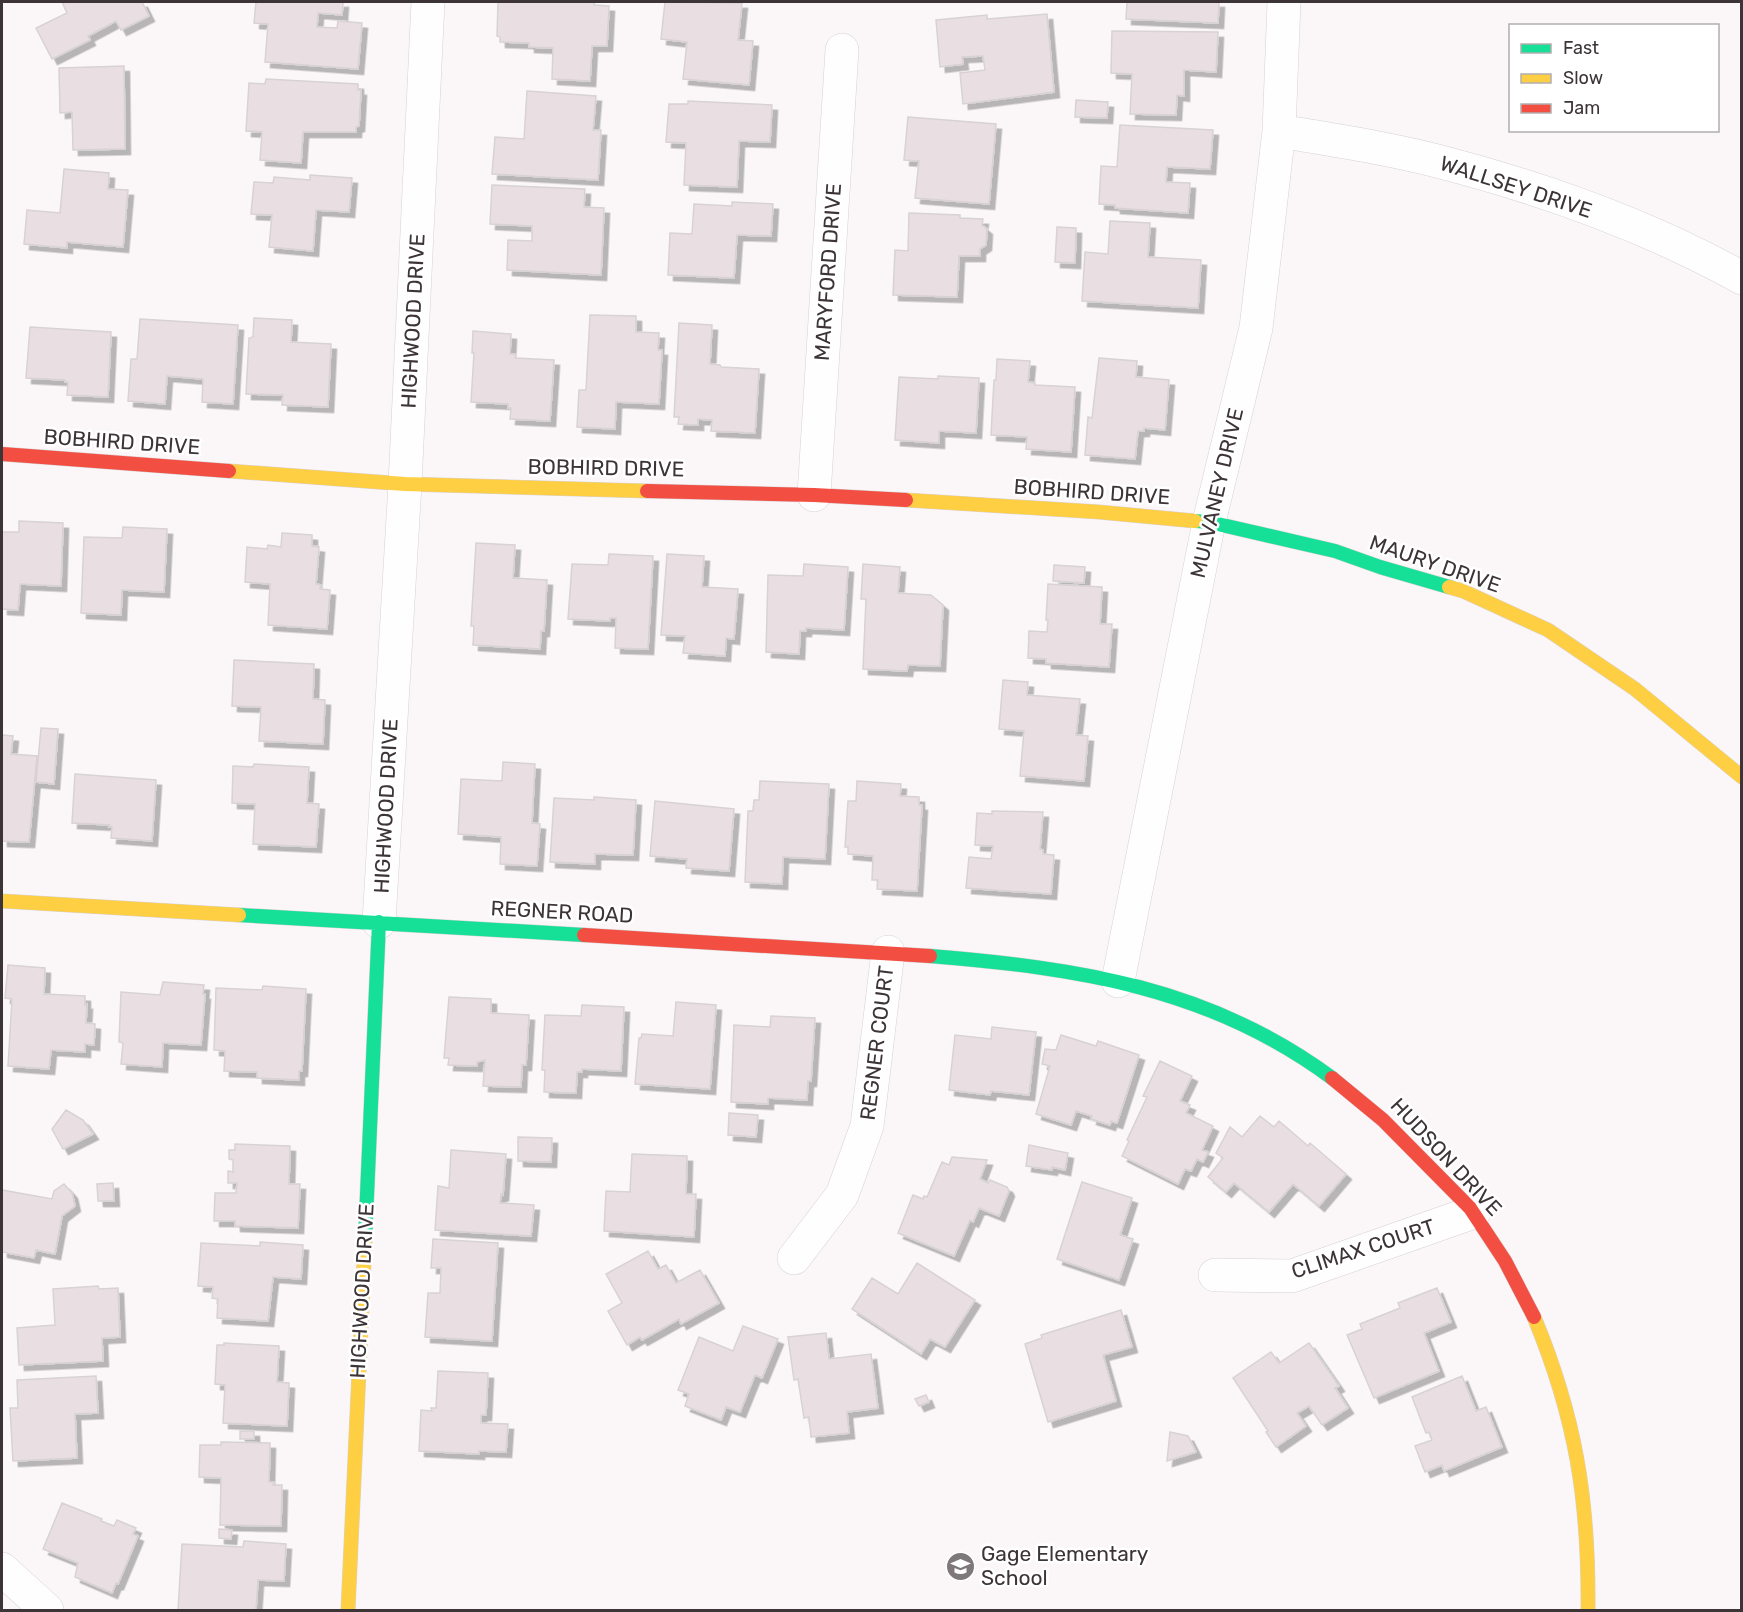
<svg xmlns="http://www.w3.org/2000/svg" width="1743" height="1612" font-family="Rubik,sans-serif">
<defs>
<filter id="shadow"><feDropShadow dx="5.5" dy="5.5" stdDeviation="0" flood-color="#0004"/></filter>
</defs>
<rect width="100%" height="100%" fill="#fbf7f8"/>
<path fill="#e9dfe2" stroke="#d8d2d4" stroke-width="1.5" filter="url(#shadow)" d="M62,2H142L149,16L121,30L116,21L88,36L90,40L52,59L36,28L67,13Z
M256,2H343L342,15L318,13L317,27L337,28L338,21L362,23L358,69L265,62L268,24L254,23Z
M498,2H595L594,5L609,6L607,46H592L590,81L552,79L553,48L529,47V43L500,42V37L497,36Z
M665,2L742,3L738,40L753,41L749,85L683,79L687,42L661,39Z
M1127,2H1219L1218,23L1126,19Z
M1047,14L1054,92L963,104L960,73L985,70L983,56L962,57L963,64L940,67L936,20L987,15V19Z
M1112,31L1218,32L1216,72L1184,70V96L1177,95L1176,115L1130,114L1132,74L1111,73Z
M124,66L125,149L73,150L72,112L60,113L59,68Z
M266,79L358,84V90H361L359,126L356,127V132H303L301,163L260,160L262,132L246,131L249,83L265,84Z
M527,91L596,96L593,130H601L598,180L492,174L495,137L524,139Z
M1076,100L1108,102L1107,118L1075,117Z
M688,101L772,105L770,142L739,141L737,187L684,185L686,143L666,142L669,104H688Z
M908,117L996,124L989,204L915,198L919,161L904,160Z
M1120,125L1213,130L1210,169L1167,167L1166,182L1190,183L1188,213L1115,208V205L1099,204L1101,166L1117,167Z
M64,169L109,173L108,189L128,190L123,247L67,242V248L24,244L27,210L60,213Z
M310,175L352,178L349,212L316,210L313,251L269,247L272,215L251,214L254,182L273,183L274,177L310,180Z
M492,185L585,189L584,207L604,208L601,275L507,270L508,240L532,241V226L490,224Z
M732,202L773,204L771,236L737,235L734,278L668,275L670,233L692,234L694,204L732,206Z
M909,213L960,215V218L983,219L982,225L987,229L986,245L980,249V256H959L957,297L893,295L895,250L908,251Z
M1110,221L1150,223L1148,257L1201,260L1198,308L1082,301L1085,252L1108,254Z
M1057,227L1076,228L1075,263L1055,262Z
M590,315L636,316V332L659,333L658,350H662L659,404L616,402L615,429L577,427L579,390H586Z
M254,318L292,320L291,342L331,344L328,407L282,405L283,395L246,394L249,338L253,337Z
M140,319L238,325L233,404L202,402L203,379L167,376L165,404L128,401L131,359H137Z
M679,323L712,325L710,364L720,365L721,367L759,369L755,433L711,431L712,420L698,419V425L678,424L679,417H674Z
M30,327L111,332L108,397L67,395L68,382H65V380L26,378Z
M473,331L511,334L510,354H516L515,358L554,360L550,421L510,419L511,408H508V404L471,402L474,353H472Z
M1099,358L1137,361L1136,377L1169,380L1165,430L1144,428V431H1138L1135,459L1085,455L1088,417L1092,418Z
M997,359L1030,361L1028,382L1035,383V385L1075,387L1071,452L1026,449L1027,437L991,435L994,380H996Z
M938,376L979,378L976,433L939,431V443L895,440L899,377L938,379Z
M19,521L63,523L61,586L20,584L18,610L2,609V532H19Z
M123,527L167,529L164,592L122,590L121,615L81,613L84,537L122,538Z
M282,533L312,535V546L319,547L316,584L321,585L320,589L330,590L327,629L268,625L270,584L245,582L247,547L267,549L268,545L281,547Z
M476,543L515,545L513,578L547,580L544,631H541L540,649L473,645L474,626H471Z
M609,554L653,556L648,649L615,648L616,618H610V621L568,619L572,564L608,565Z
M667,554L704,556L702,587L738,589L734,639L726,638L725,656L683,653L685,636L661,635Z
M804,564L848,567L844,630L806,628V631H800L799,654L766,652L768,575L803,576Z
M863,564L900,567L898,593L931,595L943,605L940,666L908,665L907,671L863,669L866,599H861Z
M1054,565L1085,567L1084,583L1053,581Z
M1048,584L1102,587L1100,624H1112L1109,667L1046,663V659L1028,658L1029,631L1047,632L1048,620H1046Z
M234,660L314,664L313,699L325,700L323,744L259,741L261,707L232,706Z
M1003,680L1028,682L1027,695L1080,699L1076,735L1088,736L1084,781L1020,776L1024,731L999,729Z
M41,728L58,729L54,784L36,782Z
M2,735L13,736L11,754L37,756L29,842L2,841Z
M503,762L535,764L532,823L540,824L537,866L500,864L501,837L458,834L461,779L502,781Z
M254,764L309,767L307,803L319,804L316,847L253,844L255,804L232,803L233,766L253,767Z
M75,774L156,780L152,841L111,838L112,827H109L110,825L72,823Z
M760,781L829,784L825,859L783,857L782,884L745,882L748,811H753L754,800H759Z
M857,781L901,784L900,796L919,797V805H922L917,891L877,889L878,880H872L873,856L848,854V847H845L848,801H856Z
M594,797L636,800L633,855L595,854V864L550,862L554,798L594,800Z
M655,801L734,809L729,871L686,868L687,859L650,856Z
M992,811L1043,812L1040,849L1043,850V854L1054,855L1051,894L966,888L969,857L991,859L993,846L975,845L977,813L992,814Z
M8,965L45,968L44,994L85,996V1005L87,1004L86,1023L95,1024L94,1045L85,1044V1052L51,1050L49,1069L8,1066L12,999L5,998Z
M163,982L204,985L203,994H205L201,1045L163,1043L162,1067L121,1064L123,1043L119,1042L121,992L160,995Z
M263,986L306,989L302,1071H299V1080L257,1078V1072L224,1071L225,1051L214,1050L216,988L262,990Z
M449,997L491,999V1013L529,1015L526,1065H522L521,1087L483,1086L485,1060L477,1062V1066L448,1065L449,1058H444Z
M676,1002L716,1005L710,1089L635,1084L639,1038H641L642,1034L673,1036Z
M582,1005L624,1007L621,1071L582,1069V1072H577L576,1093L544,1092L545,1070H542L545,1015L581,1016Z
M771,1016L815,1018L811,1081H808L807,1100L768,1098V1104L731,1102L734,1025L770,1027Z
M992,1027L1036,1032L1029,1095L991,1091L990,1095L949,1090L955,1035L991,1039Z
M1061,1035L1096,1046L1098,1041L1139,1055L1117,1123L1111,1121L1110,1125L1091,1119L1092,1116L1076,1111L1071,1125L1036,1114L1050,1066L1042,1064L1045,1049L1056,1050Z
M1160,1061L1192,1076L1180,1101L1190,1105L1186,1113L1213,1126L1202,1150L1208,1152L1203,1162L1197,1159L1191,1171L1185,1169L1178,1184L1122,1156L1129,1141L1127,1140L1147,1097L1143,1096Z
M66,1110L83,1120L93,1134L63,1149L52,1129Z
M729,1113L758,1115L756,1137L728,1135Z
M1260,1116L1274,1127L1279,1121L1308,1146L1310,1143L1346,1174L1319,1206L1293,1184L1269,1212L1234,1183L1226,1192L1208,1177L1223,1158L1216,1153L1230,1127L1242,1137Z
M518,1137L552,1138L551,1162L518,1161Z
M235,1144L290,1146L289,1184H300L298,1228L235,1226V1221H214L215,1193H236L237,1183H228V1171L233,1172V1160L229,1159V1150H235Z
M1029,1145L1068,1153L1065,1170L1052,1167V1170L1026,1166Z
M451,1150L506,1154L503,1195L501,1194L500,1203L534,1205L531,1236L435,1230L438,1186L449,1188Z
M632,1154L687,1156L686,1194H696L694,1237L604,1231L606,1191L630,1192Z
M952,1157L987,1160L980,1179L988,1183L990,1180L1007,1187L1009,1191L999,1216L979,1208L973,1222L970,1220L954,1256L898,1233L913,1195L923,1199L924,1196L927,1197L942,1162L949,1165Z
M1082,1182L1132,1198L1120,1235L1133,1239L1119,1280L1057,1259Z
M113,1183L114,1201H98L97,1184Z
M64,1184L72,1193L75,1206L62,1216L55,1254L36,1250L34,1258L2,1252V1190L52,1199L54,1191Z
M433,1239L498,1243L492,1341L425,1337L428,1293H440L441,1268H431Z
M260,1242L303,1245L301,1279L273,1277L268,1321L217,1318L218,1299L212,1298L213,1287L198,1286L201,1243L260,1246Z
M648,1251L658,1269L666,1265L676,1283L700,1270L719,1303L681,1324L679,1319L642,1340L640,1337L627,1345L608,1311L622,1303L606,1274Z
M917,1263L975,1300L945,1347L930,1339L921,1354L852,1309L872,1278L898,1294Z
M98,1286L99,1289L118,1288L120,1337L102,1338L103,1361L19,1365L17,1328L55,1325L53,1289Z
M1437,1288L1451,1322L1424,1333L1439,1371L1374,1398L1347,1335L1362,1329L1360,1324L1400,1308L1398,1303Z
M1121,1310L1132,1347L1103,1355L1116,1401L1048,1422L1025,1344L1042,1338L1041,1335Z
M743,1326L778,1339L762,1378L755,1375L740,1412L726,1407L721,1420L685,1406L689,1394L678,1390L699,1337L733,1351Z
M826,1333L829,1359L871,1354L878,1408L847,1412L849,1433L811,1437L809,1417L804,1418L798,1379L794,1380L788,1337Z
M224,1343L279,1346L277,1382L289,1383L287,1426L223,1423L225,1385L215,1384L217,1345H224Z
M1309,1343L1339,1386L1335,1388L1348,1408L1322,1425L1309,1406L1297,1413L1306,1426L1276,1447L1266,1432L1268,1431L1233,1378L1271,1352L1279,1363Z
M438,1371L488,1373L486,1415H481V1423L508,1424L506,1452L479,1451V1454L419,1451L421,1410L432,1411L431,1408H436Z
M96,1376L98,1413L75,1414L77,1458L13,1461L10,1408H18L17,1380Z
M1462,1376L1476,1411L1486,1407L1502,1447L1444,1471L1442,1465L1425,1472L1415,1446L1432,1440L1429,1432L1426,1433L1412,1397Z
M926,1395L929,1402L919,1406L915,1399Z
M240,1431H254V1439H240Z
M1170,1432L1188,1436L1196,1452L1167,1461Z
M221,1442L270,1443L269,1482H274L273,1485H282L281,1526L220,1525L221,1478L199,1477L200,1445H221Z
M62,1503L102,1519L101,1521L114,1526L117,1520L136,1528L133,1534L138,1536L118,1584L116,1583L112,1593L75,1577L78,1563L43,1549Z
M219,1529L232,1530L231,1539L219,1538Z
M244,1541L286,1544L284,1581L258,1580L256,1610H178L182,1544L243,1547Z"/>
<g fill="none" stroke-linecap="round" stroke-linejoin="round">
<defs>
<path id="street" d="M1279,131C1333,140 1388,148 1441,162C1545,189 1648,226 1742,278
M814,495L842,50
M379,922L405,484L428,2
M1118,981L1209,522L1256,328L1279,131L1284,2
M794,1258L842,1195L867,1126L888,952
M1215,1275L1292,1276L1474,1212
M2,1569L47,1610"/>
<path id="fast" d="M1195,521L1209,522L1335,551L1380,567L1449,587
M239,915L584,935
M930,956C1077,968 1209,987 1332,1078
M365,1241L379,922"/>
<path id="slow" d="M229,471L405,484L647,491
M906,500L1099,512L1195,521
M1449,587L1463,591L1548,630L1635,689L1742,777
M2,901L239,915
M1534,1317C1576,1418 1589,1501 1588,1610
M348,1610L365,1241"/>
<path id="jam" d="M2,454L229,471
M647,491L814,495L906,500
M584,935L930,956
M1332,1078L1383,1120L1470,1208L1505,1261L1534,1317"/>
</defs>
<use href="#street" stroke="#d7d1d3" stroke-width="34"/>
<use href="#fast" stroke="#d7d1d3" stroke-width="15"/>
<use href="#slow" stroke="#d7d1d3" stroke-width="15"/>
<use href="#jam" stroke="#d7d1d3" stroke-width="15"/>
<use href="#street" stroke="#fefefe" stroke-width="33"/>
<use href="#fast" stroke="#16e098" stroke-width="14"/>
<use href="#slow" stroke="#ffcf43" stroke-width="14"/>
<use href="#jam" stroke="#f24e42" stroke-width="14"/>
</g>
<defs>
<symbol id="school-disc" viewBox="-11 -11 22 22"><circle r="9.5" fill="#7f787a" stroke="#fff"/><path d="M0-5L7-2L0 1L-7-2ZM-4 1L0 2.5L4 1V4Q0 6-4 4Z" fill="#fff"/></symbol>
</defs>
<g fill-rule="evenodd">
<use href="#school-disc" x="944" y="1550" width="33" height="33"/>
</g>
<g text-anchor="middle" stroke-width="5" stroke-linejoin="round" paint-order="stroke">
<g font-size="21" fill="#3c3436" stroke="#fff">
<text transform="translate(1516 187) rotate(18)" y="7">WALLSEY DRIVE</text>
<text transform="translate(828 272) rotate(-86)" y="7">MARYFORD DRIVE</text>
<text transform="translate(413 321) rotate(-87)" y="7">HIGHWOOD DRIVE</text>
<text transform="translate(122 442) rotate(4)" y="7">BOBHIRD DRIVE</text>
<text transform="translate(606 468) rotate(1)" y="7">BOBHIRD DRIVE</text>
<text transform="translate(1092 492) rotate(4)" y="7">BOBHIRD DRIVE</text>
<text transform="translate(1217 493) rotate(-77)" y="7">MULVANEY DRIVE</text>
<text transform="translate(1435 564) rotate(19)" y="7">MAURY DRIVE</text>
<text transform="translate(386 806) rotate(-87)" y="7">HIGHWOOD DRIVE</text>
<text transform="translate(562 912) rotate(3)" y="7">REGNER ROAD</text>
<text transform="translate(877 1043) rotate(-83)" y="7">REGNER COURT</text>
<text transform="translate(1446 1157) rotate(47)" y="7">HUDSON DRIVE</text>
<text transform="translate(1363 1249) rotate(-18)" y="7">CLIMAX COURT</text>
<text transform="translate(362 1291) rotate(-87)" y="7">HIGHWOOD DRIVE</text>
</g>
<g font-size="21" fill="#3c3436" stroke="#fff" text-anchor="start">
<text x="981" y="1561">Gage Elementary<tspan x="981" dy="24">School</tspan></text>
</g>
</g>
<rect width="1743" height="1612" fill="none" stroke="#3c3436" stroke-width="6"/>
<rect x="1509" y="24" width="210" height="108" fill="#ffffff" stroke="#b1aeaf" stroke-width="1.5"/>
<rect x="1521" y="44" width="30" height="9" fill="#16e098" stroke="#b1aeaf" stroke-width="1.5"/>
<text x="1563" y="54" font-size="18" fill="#3c3436">Fast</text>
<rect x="1521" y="74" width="30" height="9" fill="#ffcf43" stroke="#b1aeaf" stroke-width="1.5"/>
<text x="1563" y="84" font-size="18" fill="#3c3436">Slow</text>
<rect x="1521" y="104" width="30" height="9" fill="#f24e42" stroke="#b1aeaf" stroke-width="1.5"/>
<text x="1563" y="114" font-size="18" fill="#3c3436">Jam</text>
</svg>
